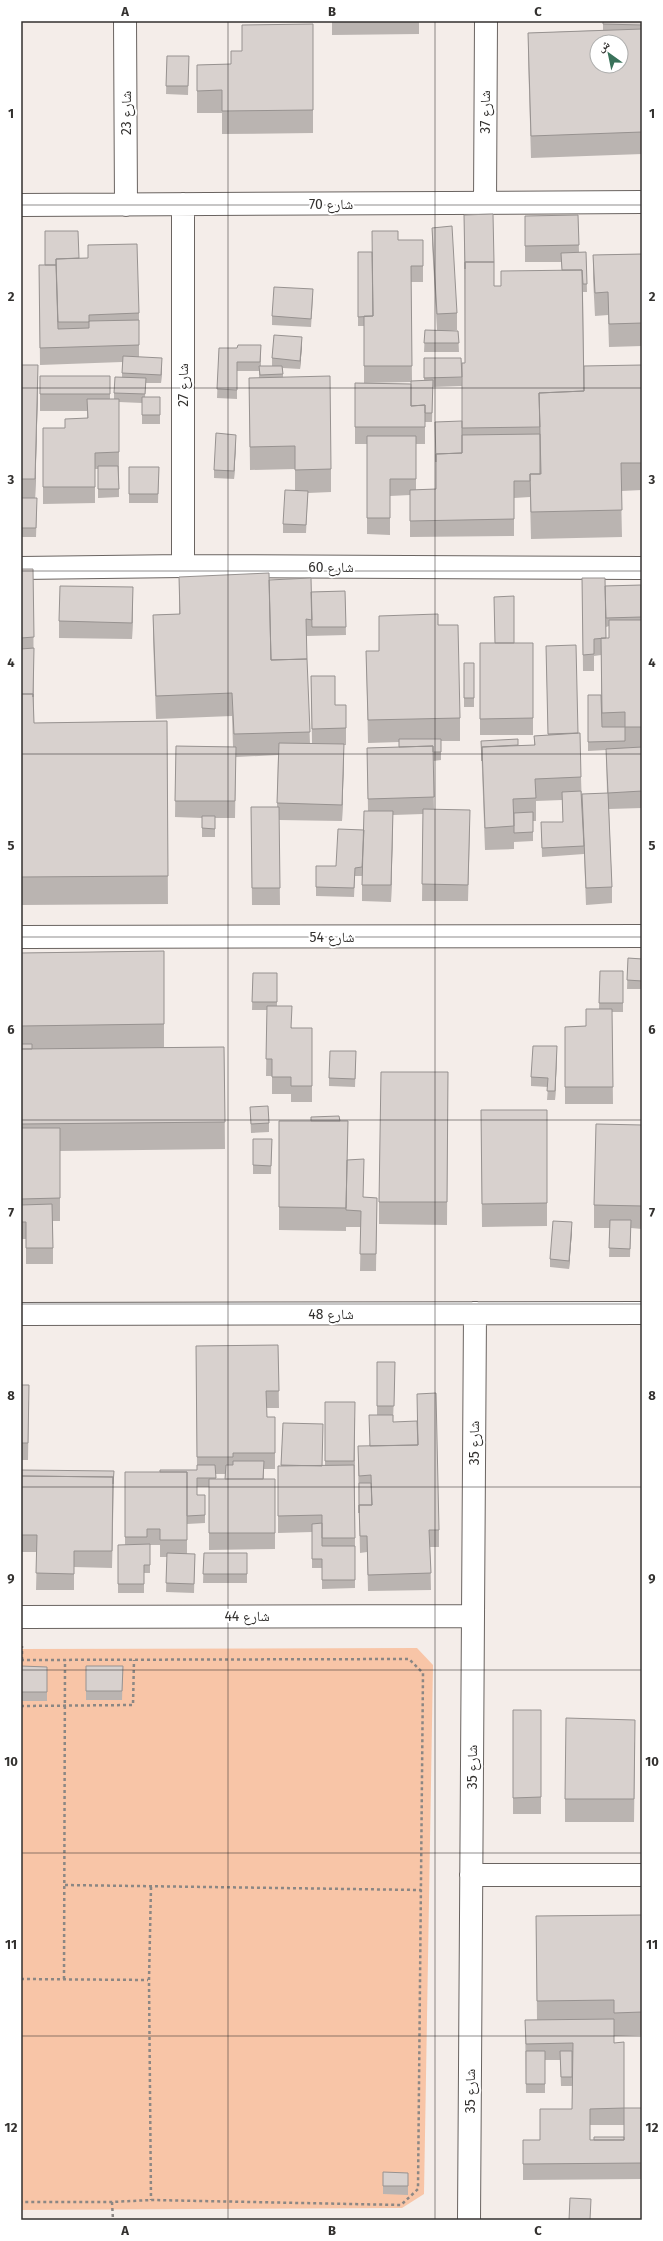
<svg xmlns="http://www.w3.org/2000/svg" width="663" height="2241" font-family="'Fira Sans','Noto Naskh Arabic',sans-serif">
<rect width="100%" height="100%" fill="#f4ede9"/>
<path fill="#f8c5a7" d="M417,1648L433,1665L424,2194L402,2208L21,2210V1649Z"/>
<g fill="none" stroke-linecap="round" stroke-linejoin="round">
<defs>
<path id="minor" d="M125,21L126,205
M485,203L486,21
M21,205L642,202
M183,566V204
M21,568L183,566L642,568
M21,937L642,936
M21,1314L642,1313
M21,1617L473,1616
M471,1875H642
M469,2220L475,1313"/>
</defs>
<use href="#minor" stroke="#6a6461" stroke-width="24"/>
<path stroke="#8b8784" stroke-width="2.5" stroke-dasharray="3 3" stroke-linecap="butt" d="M21,1660L409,1659L423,1673L418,2189L401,2205L151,2200L112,2202H21
M22,1660V1646
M21,1706L133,1705L134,1660
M65,1885L421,1890
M151,1887L149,1980L151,2200
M21,1979L148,1980
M64,1979L65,1660
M112,2202L113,2220"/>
<use href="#minor" stroke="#fff" stroke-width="22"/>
</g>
<path fill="#bab4b1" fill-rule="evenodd" d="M332,21H419V34L332,35Z
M603,21H642V154L531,158L528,56V33L603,30Z
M313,24V133L222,134V113H197V65L231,64L242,51Z
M167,56H189L188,95L166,94Z
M464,215L494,286H501L562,270L561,262H525V216L578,215L579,252H586L587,292H583L584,369L642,365V490L621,491L622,537L531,539L530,497L514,498V536L410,537V495L390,496V535L367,534V444H355V383L411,384V382L364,383V326H358V252H372L398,240H423V282H411L412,381H424V358H461L462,386L433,387L432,422H425V444H416V490L436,489L462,421L465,363Z
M432,228L457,313V330H445L458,331L459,352H424L425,330H437L432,244Z
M642,254V346L609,347L608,315L595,316L593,278V255Z
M79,258L139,313V357L162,367L161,383H146L145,397H160V424H142V403L119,402V497L98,498V469H95V503L43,504V428H65L87,418V411H40V376H110V399H114V393L122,377V362L40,365L39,265H45Z
M313,298L311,327L272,325V316Z
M261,345V366H272V358L302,346L300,369L283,368V377L331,469V492L308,493L306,533H283V524L295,490V469L250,470L249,378H259V371H237V399L217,398L219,348H237Z
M21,365L38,388L35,498L37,507L36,537H21Z
M236,443L234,479L214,478V470Z
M129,467H159L158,503H129Z
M21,569H33L34,723L167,721L168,904L21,905Z
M179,577L269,580L311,592L345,591L346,635L306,636L310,744H312L311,676L335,705H346V745H344L342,821L279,820L280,905H252L251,807H277L278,755L236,757L235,818H215V837H202V818L175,817L176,746L233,747L232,716L156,719L153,638V615L179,614Z
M582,578L605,586L641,585V620H642V808L609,809L612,887V903L586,905L584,854L542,857L541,822H563L562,800L536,801V821H533V841L514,842V849L485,850L482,770L481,741L518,745H534V736L548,735L546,646L578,733L581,777L582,807L607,793L606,750L588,751V695H601V655L594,656V671H583ZM609,626V638H606V627Z
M133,604L132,639L59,638V621Z
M379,616L438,625L460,718V741H441V760L433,761L434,810L470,826L468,901H422L423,814L393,815L391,902L362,901V876H355L354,897L316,896V887L336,866L364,830L368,811L367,748L399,747V742L368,743L366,651H379Z
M480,643H533V735H480Z
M464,663H474V707H464Z
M164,951V1047H224L225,1149L60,1151V1221H53V1264H26V1239H21V953Z
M628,958L642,959V989H627Z
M600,971H623V1012H612L613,1104H565V1027L586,1026L599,1009Z
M253,973H277V1006L292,1028H312V1102H291V1094H272V1076H266L267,1010H252Z
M557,1055L555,1100H547L548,1087L531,1086V1077Z
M356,1060L355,1087L329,1086V1078Z
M448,1072L447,1225L379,1224V1202Z
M250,1107L269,1123V1132L251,1133Z
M481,1110L547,1203V1226L482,1227Z
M279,1121H348L347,1160L363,1197L377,1198L376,1271H360L361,1227H346V1231L279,1230Z
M642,1125V1229L631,1228L630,1257H609L610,1228H594V1205Z
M253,1139H272L271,1174H253Z
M572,1231L569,1269L550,1267V1259Z
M278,1345L279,1408H266L267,1417H275V1469H264V1479H275V1549L209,1550V1487H197V1495H205V1523L187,1524V1507V1554H195L194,1593L166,1592L167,1557H160V1545H150V1573H144V1593H118V1545H125V1472H160L197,1470L196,1346ZM215,1474H225V1479H216Z
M377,1362H395L393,1422L439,1530V1547H430L431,1590L368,1591L367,1552L360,1553L358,1463L369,1446L377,1415Z
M21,1385L29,1402L28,1460H21Z
M325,1402L355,1418V1588L322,1589V1568H312V1532L278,1533V1466H281L283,1423L322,1466H325Z
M21,1470L114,1479L112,1568L74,1567V1590H36L37,1552H21V1555Z
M204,1553H247V1583H203Z
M21,1666L47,1667V1701H21Z
M86,1666H123L122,1700H86Z
M513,1710H541V1814H513Z
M635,1742L634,1822H565V1799Z
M642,1915V2035L614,2036V2043L624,2108H642V2179L523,2180V2140H540L572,2109V2086H561L560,2060H545V2093H526L525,2020H537L536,1916ZM590,2125H624V2137L590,2140Z
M408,2182V2195L383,2194V2186Z"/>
<path fill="#979290" d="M302,337V346L300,369V361Z
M162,358V367L161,383V375Z
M38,365V388L35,502V479Z
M236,435V443L234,479V471Z
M133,587V604L132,639V623Z
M344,744V761L342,821V805Z
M393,811V828L391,902V885Z
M557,1046V1055L555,1100V1091Z
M572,1222V1231L569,1269V1261Z"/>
<path fill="#d8d1ce" stroke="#979290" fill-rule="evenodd" d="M603,21H642V25L603,24Z
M313,24V110L222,111V90L197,91V65L231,64V51H242V25Z
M642,29V132L531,136L528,33ZM597,42H621V66H597Z
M167,56H189L188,86H166Z
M493,214L494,262H465V269L464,215Z
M578,215L579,245L525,246V216Z
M452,226L457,313L437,314L432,228Z
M45,231H78L79,258L56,259V265H45Z
M372,231H398V240H423V266H411L412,366H364V316H373Z
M137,244L139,313L89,315V322H58L56,259L88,258V245Z
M358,252H372L373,316L358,317Z
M586,252L587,284H583L582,270H562L561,253Z
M642,254V323L609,324L608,292L595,293L593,255Z
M465,262H494V286H501V271L582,270L584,391L539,393L540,427L462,428V363H465Z
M39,265H56L58,329L89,328V321L139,320V345L40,348Z
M274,287L313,289L311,319L272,316Z
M425,330L458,331L459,343H424Z
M274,335L302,337L300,361L272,358Z
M238,345H261L260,362H237V390L217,389L219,348H237Z
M123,356L162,358L161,375L122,373Z
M424,358H461L462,377L424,378Z
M21,365H38L35,479H21Z
M642,365V463H621L622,510L531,512L530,474H541L539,393L584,391V366Z
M259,366H282L283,374L260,375Z
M40,376H110V394H40Z
M330,376L331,469L295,470V446L250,447L249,378Z
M115,377L146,378L145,394L114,393Z
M433,380L432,413H425V405L411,406V381Z
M355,383L411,384V406L425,405V427H355Z
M142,397H160V415H142Z
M87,399H119V452L95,453V487H43V428H65V419L88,418Z
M462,421V453L436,454V462L435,422Z
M216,433L236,435L234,471L214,470Z
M540,434V474H530V481H514V519L410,521V490L436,489V454L462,453V435Z
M367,436H416V479H390V518H367Z
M98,466H118L119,489H98Z
M129,467H159L158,494H129Z
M285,490L308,491L306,525L283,524Z
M21,498H37L36,528H21Z
M21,569H33L34,637L21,638Z
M269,573L271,660L307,659L310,732L234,734L232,693L156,696L153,615L180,614L179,577Z
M311,578L312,620L306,619L307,659L271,660L269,580Z
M582,578H605L606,638L594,639V654L583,655Z
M641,585V617L606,618L605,586Z
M60,586L133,587L132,623L59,621Z
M345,591L346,627H312L311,592Z
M514,596V643H495L494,597Z
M438,614V625H458L460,718L368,720L366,651H379V616Z
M609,620H642V727H625V712L602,713L601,638H609Z
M480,643H533V718L480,719Z
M576,645L578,733L548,734L546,646Z
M34,648L33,697V694H21V649Z
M464,663H474V698H464Z
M311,676H335V705H346V728L312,729Z
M21,694H33L34,723L167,721L168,876L21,877Z
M588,695H601L602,727H625V741L588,742Z
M580,733L581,777L535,779L536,798L513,799L514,826L485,828L482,747L535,745L534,736Z
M399,739H441V752H433V746L399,747Z
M518,739V745L482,747V761L481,741Z
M279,743L344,744L342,805L277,803Z
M176,746L236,747L235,801H175Z
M433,746L434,797L368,799L367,748Z
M642,747V791L608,793L606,749Z
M581,791L584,846L542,848L541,822H563L562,792Z
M608,793L612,887L586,888L582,794Z
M251,807H279L280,888H252Z
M423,809L470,810L468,885L422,884Z
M364,811H393L391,885H362Z
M533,812V832L514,833V813Z
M202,816H215V829L202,828Z
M338,829L364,830L362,867L355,868L354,888L316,887V866H336Z
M164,951V1024L21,1026V953Z
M628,958L642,959V981L627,980Z
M600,971H623V1003H599Z
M253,973H277V1002H252Z
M267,1006H292L291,1028H312V1086H291V1077H272V1059H266Z
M586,1009H612L613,1087H565V1027L586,1026Z
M21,1044H32V1049H21Z
M533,1046H557L555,1091H547L548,1078L531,1077Z
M224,1047L225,1122L21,1124V1049Z
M330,1051H356L355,1079L329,1078Z
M381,1072H448L447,1202H379Z
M268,1106L269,1123L251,1124L250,1107Z
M481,1110H547V1203L482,1204Z
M339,1116L340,1121H311V1117Z
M279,1121H348L346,1208L279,1207Z
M596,1124L642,1125V1206L594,1205Z
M21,1128H60V1198L21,1199Z
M253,1139H272L271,1166L253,1165Z
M364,1159L363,1197L377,1198L376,1254H360L361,1211L346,1210L347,1160Z
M52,1204L53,1248H26V1222H21V1205Z
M610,1220H631L630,1249L609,1248Z
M553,1221L572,1222L569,1261L550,1259Z
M278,1345L279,1391H266L267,1417H275V1453H233V1457H197L196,1346Z
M377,1362H395L394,1406H377Z
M21,1385H29L28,1443H21Z
M436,1393L439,1530H429L431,1573L368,1575L367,1536H360L359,1505H372L371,1475L359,1476L358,1446L418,1445L417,1394Z
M325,1402H355L354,1461H325Z
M369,1415H393V1422L417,1421L418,1445L370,1446Z
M283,1423L323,1424L322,1466L281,1465Z
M233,1461H264L263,1479H225L226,1465H233Z
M197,1465H215L216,1478H197V1495H205V1515L187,1516V1472H160V1470H197Z
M354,1465L355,1538H322V1515L278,1516V1466Z
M21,1470L114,1471L113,1484V1477L21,1476Z
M125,1472H187V1540H160V1529H147V1537H125Z
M21,1476L113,1477L112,1551H74V1574L36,1573L37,1535H21Z
M209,1479H275V1533H209Z
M359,1483H371L372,1505H359V1513Z
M322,1523V1546H355V1580H322V1559H312V1524Z
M150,1544V1565H144V1584H118V1545Z
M167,1553L195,1554L194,1584L166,1583Z
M204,1553H247V1574H203Z
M21,1666L47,1667V1692H21Z
M86,1666H123L122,1691H86Z
M513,1710H541V1797L513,1798Z
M566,1718L635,1720L634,1799H565Z
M642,1915V2012L614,2013V2000L537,2001L536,1916Z
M614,2019V2043L624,2042V2108H642V2163L523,2164V2140H540V2109H572L573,2043L526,2044L525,2020ZM624,2108V2140H590V2109Z
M526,2051H545V2084H526Z
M560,2051H572V2077H561Z
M594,2137H624V2140H594Z
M383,2172L408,2173V2186H383Z
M570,2198L591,2199L590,2220H569Z"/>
<path fill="none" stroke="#33312f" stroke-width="1" stroke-opacity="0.55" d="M228,21V2220M435,21V2220M21,205H642M21,388H642M21,571H642M21,754H642M21,937H642M21,1120H642M21,1304H642M21,1487H642M21,1670H642M21,1853H642M21,2036H642"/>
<g text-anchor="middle" stroke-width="4" stroke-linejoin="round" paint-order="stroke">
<g font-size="14" fill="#33312f" stroke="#fff">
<text transform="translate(485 112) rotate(-90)" y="5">شارع 37</text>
<text transform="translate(126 113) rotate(-90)" y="5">شارع 23</text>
<text x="331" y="209">شارع 70</text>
<text transform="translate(183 385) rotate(-90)" y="5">شارع 27</text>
<text x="331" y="572">شارع 60</text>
<text x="332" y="942">شارع 54</text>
<text x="331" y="1319">شارع 48</text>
<text transform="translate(474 1443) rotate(-90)" y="5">شارع 35</text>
<text x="247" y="1621">شارع 44</text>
<text transform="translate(472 1767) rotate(-90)" y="5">شارع 35</text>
<text transform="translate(470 2091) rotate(-90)" y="5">شارع 35</text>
</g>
</g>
<rect width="663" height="2241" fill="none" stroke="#ffffff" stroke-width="44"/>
<g transform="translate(609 54) rotate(327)"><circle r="19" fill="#ffffff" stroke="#adadac"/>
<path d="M0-3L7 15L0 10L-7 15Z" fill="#39725a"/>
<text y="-6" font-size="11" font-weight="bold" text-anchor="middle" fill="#33312f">ش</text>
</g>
<rect x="22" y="22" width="619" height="2197" fill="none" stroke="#33312f" stroke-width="1.5"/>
<g font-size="13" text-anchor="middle" font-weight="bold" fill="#33312f">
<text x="125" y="16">A</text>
<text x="332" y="16">B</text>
<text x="538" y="16">C</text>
<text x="11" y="118">1</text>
<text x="652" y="118">1</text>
<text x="11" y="301">2</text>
<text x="652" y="301">2</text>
<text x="11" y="484">3</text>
<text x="652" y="484">3</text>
<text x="11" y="667">4</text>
<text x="652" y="667">4</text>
<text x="11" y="850">5</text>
<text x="652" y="850">5</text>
<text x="11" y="1034">6</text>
<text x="652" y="1034">6</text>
<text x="11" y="1217">7</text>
<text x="652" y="1217">7</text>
<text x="11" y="1400">8</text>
<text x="652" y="1400">8</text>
<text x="11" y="1583">9</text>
<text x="652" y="1583">9</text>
<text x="11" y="1766">10</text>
<text x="652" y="1766">10</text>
<text x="11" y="1949">11</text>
<text x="652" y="1949">11</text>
<text x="11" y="2132">12</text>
<text x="652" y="2132">12</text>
<text x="125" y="2235">A</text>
<text x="332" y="2235">B</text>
<text x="538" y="2235">C</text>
</g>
</svg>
